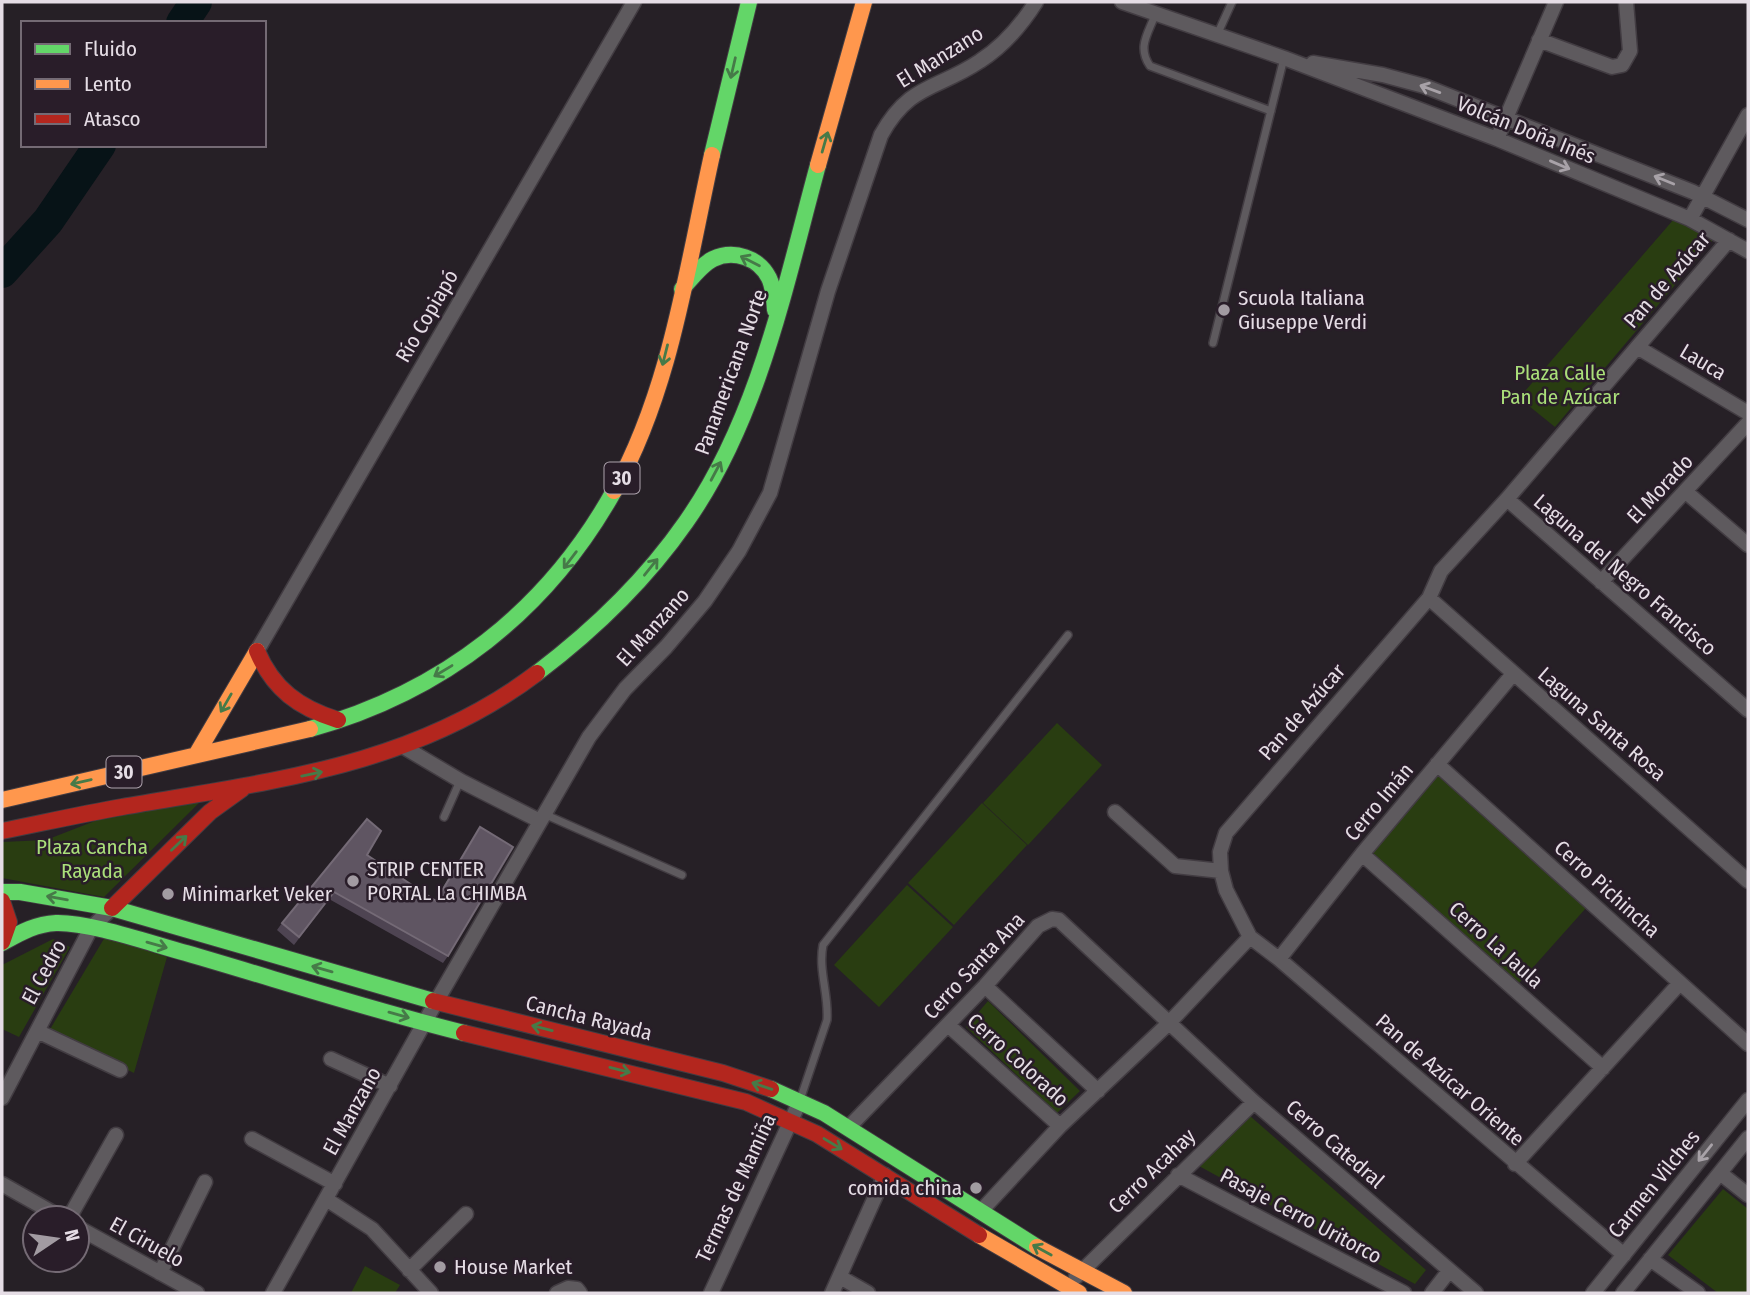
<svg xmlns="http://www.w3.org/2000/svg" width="1750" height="1295" font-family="'Fira Sans Condensed',sans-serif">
<rect width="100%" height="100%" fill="#262026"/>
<path fill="#293d11" d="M1674,219L1713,240L1555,427L1519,398Z
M1057,723L1102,765L1028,845L983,803Z
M1438,775L1586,908L1519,983L1373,853Z
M200,802L104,897L2,878V842L46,840L100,819Z
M982,803L1027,845L954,925L908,883Z
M907,885L953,927L879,1007L834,965Z
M105,937L167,957L134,1073L49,1031Z
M53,939L70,947L19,1037L2,1029V965Z
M988,1001L1080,1091L1057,1113L966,1027Z
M1250,1116L1426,1270L1415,1284L1199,1166Z
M1723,1189L1748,1209V1293H1718L1668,1255Z
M365,1266L400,1285L395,1293H351Z"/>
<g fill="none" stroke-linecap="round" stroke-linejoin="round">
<path stroke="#071317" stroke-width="32" d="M182,23L196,2
M2,272L48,221L100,145"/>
<defs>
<path id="lane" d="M1155,15C1148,34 1137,47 1150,66L1271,111
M1217,35L1232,2
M1213,343L1284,58
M544,814L682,875
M444,817L460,781
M800,1100L827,1020C829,995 818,970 823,945L1068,635"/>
<path id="street" d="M1122,2L1284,58L1497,139L1690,219L1748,251
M1539,40L1612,67L1622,65L1630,51L1626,2
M1313,63L1383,75L1424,86L1693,192L1748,220
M1497,139L1556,2
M1690,219L1748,115
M1637,347L1748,413
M1686,492L1748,545
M1507,499L1748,710
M1601,582L1748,423
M1429,598L1748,881
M257,651L634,2
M402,746L461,781L540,821
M1437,764L1748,1044
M1115,812L1175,866L1221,871
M1362,854L1603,1068
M1279,959L1362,854L1513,674
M985,986L1098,1091
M948,1025L1060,1126
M37,1031L120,1070
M331,1059L390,1086
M2,1098L91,928L112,908
M849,1127L985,986L1038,926L1052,919L1059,920L1254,1102L1476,1293
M252,1139L335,1184
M1515,1164L1680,983
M1720,1173L1748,1195
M1178,1175L1404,1293
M2,1184L62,1218
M326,1199L372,1229L431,1293
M980,1212L1060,1126L1168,1024L1250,937
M69,1218L116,1135
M77,1227L197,1293
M1624,1255L1279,959L1250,937L1226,890L1221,871L1220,852L1226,833L1429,598L1441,571L1507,499L1729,240
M1650,1259L1698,1293
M409,1270L466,1214
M160,1273L205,1182
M840,1277L868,1293
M1076,1277L1254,1102
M273,1293L436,1002L589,737L625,689L666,647L705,601L739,551L770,493L828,291L881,135C910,83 937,90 980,61C1002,47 1022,24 1036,2
M557,1293L568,1288L577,1289L580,1293
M711,1293L800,1101
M832,1293L885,1175
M1432,1293L1449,1271
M1593,1293L1748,1100
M1623,1293L1748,1138"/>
<path id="fast" d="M712,155L749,2
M682,289C691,279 701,265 713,259C734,249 759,258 769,278C774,288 774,299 775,310
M537,673C595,629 645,581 686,522C759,418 785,286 818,165
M310,729C443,692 547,611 614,491
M2,892H20L112,908L433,1001
M2,943C20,933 35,924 56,923C90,922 152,944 186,953C279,980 371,1010 464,1033
M771,1089L824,1113L1037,1247"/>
<path id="slow" d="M818,165L864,2
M614,491C671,389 687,267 712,155
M196,755L257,651
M2,800L310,729
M979,1235L1079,1293
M1037,1247L1124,1293"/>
<path id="jam" d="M257,651C273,689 299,708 338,720
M2,831C42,823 82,814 122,807C270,781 413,767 537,673
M2,901L9,922L2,942
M112,908L210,812L242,789
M433,1001L723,1073L771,1089
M464,1033L746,1102L817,1134L979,1235"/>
</defs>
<use href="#lane" stroke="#423c42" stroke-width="10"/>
<use href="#street" stroke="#423c42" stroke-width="17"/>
<use href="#fast" stroke="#423c42" stroke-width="18"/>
<use href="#slow" stroke="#423c42" stroke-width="18"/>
<use href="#jam" stroke="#423c42" stroke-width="18"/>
<use href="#lane" stroke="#5e5a5e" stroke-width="7"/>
<use href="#street" stroke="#5e5a5e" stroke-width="14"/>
<use href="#fast" stroke="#63d668" stroke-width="16"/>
<use href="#slow" stroke="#ff974d" stroke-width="16"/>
<use href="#jam" stroke="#b3261e" stroke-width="16"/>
</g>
<path fill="#4e4452" d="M480,827L448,956L443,963L329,899L294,945L277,930L282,923L367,855L435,900Z"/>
<path fill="#5f5562" stroke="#746a76" stroke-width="2" d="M367,819L381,831L367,855L436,901L480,827L513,847L448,956L334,892L299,937L282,923Z"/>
<defs><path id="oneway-shaft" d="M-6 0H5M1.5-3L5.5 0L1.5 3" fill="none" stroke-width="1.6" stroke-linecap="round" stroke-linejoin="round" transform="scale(1.75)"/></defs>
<g stroke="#467a48">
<use href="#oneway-shaft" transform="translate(733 68) rotate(103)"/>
<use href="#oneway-shaft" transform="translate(825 142) rotate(-74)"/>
<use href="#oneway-shaft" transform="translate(750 261) rotate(-153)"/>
<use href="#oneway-shaft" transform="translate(665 355) rotate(104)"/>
<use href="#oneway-shaft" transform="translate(716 471) rotate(-62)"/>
<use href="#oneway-shaft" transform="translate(570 560) rotate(127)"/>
<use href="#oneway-shaft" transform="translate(651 567) rotate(-51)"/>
<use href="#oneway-shaft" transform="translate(443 671) rotate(149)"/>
<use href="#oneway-shaft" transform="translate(226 703) rotate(120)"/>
<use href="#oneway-shaft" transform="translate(312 774) rotate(-12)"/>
<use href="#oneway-shaft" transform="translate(81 782) rotate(167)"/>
<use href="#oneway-shaft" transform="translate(179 843) rotate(-44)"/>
<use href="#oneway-shaft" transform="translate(57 898) rotate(-170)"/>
<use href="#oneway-shaft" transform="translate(157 945) rotate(16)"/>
<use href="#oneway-shaft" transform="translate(322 969) rotate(-164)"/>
<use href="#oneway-shaft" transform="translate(399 1015) rotate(16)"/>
<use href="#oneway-shaft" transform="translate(542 1028) rotate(-166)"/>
<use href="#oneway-shaft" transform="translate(620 1070) rotate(14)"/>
<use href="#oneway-shaft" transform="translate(762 1086) rotate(-161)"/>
<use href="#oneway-shaft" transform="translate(833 1144) rotate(31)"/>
<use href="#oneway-shaft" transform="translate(1042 1250) rotate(-151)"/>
</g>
<g stroke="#a8a2a8">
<use href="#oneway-shaft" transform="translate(1430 89) rotate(-160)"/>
<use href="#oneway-shaft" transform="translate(1560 165) rotate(23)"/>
<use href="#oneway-shaft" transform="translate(1664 180) rotate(-158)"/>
<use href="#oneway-shaft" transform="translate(1705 1153) rotate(129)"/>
</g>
<g fill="#a29ba2" stroke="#291d29" stroke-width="2.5">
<circle cx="1224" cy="310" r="7"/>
<circle cx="353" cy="881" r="7"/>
<circle cx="168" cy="894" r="7"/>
<circle cx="976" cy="1188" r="7"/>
<circle cx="440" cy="1267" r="7"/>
</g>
<g text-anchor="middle" stroke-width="5" stroke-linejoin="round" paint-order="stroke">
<g fill="#291d29" stroke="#ada3ad" stroke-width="2">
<rect x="604.5" y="462.5" width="35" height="31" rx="5"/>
<rect x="106.5" y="756.5" width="35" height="31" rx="5"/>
</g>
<g font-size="19" font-weight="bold" fill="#e5dde5">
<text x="622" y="485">30</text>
<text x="124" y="779">30</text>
</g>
<g font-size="21" fill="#e5dde5" stroke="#291d29">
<text transform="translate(940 57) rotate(-32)" y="7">El Manzano</text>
<text transform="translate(1526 130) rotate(22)" y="7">Volcán Doña Inés</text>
<text transform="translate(1667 280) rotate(-49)" y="7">Pan de Azúcar</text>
<text transform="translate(427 316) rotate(-60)" y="7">Río Copiapó</text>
<text transform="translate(1703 362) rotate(31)" y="7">Lauca</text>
<text transform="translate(731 372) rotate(-70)" y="7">Panamericana Norte</text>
<text transform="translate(1660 489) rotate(-47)" y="7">El Morado</text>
<text transform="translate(1625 575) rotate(41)" y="7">Laguna del Negro Francisco</text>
<text transform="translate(653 627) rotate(-48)" y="7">El Manzano</text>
<text transform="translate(1302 712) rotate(-49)" y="7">Pan de Azúcar</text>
<text transform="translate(1602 724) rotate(41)" y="7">Laguna Santa Rosa</text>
<text transform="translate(1379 802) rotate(-50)" y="7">Cerro Imán</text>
<text transform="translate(1607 889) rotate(42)" y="7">Cerro Pichincha</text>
<text transform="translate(1496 945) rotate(42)" y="7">Cerro La Jaula</text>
<text transform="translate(974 966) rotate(-47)" y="7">Cerro Santa Ana</text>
<text transform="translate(44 972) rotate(-62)" y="7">El Cedro</text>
<text transform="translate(589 1018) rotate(14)" y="7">Cancha Rayada</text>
<text transform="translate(1018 1060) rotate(42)" y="7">Cerro Colorado</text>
<text transform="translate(1450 1080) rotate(41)" y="7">Pan de Azúcar Oriente</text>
<text transform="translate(352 1111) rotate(-61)" y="7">El Manzano</text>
<text transform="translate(1335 1144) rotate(41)" y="7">Cerro Catedral</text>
<text transform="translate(1152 1171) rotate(-44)" y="7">Cerro Acahay</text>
<text transform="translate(1654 1184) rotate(-51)" y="7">Carmen Vilches</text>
<text transform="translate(736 1188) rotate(-65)" y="7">Termas de Mamiña</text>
<text transform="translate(1301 1216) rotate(28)" y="7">Pasaje Cerro Uritorco</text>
<text transform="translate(147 1242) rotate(29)" y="7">El Ciruelo</text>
</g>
<g font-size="21" fill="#e5dde5" stroke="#291d29" text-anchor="start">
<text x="1238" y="305">Scuola Italiana<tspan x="1238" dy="24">Giuseppe Verdi</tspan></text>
<text x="367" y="876">STRIP CENTER<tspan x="367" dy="24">PORTAL La CHIMBA</tspan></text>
<text x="182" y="901">Minimarket Veker</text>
<text x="962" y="1195" text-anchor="end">comida china</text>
<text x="454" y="1274">House Market</text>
</g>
<g font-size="21" fill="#aadf7a" stroke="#291d29">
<text x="1560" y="380">Plaza Calle<tspan x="1560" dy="24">Pan de Azúcar</tspan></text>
<text x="92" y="854">Plaza Cancha<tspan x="92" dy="24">Rayada</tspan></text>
</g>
</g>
<rect width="1750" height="1295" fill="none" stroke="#e5dde5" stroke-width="7"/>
<rect x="21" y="21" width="245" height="126" fill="#291d29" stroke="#746a74" stroke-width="2"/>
<rect x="35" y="44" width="35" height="10" fill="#63d668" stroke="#746a74" stroke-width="2"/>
<text x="84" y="56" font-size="21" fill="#e5dde5">Fluido</text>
<rect x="35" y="79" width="35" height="10" fill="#ff974d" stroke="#746a74" stroke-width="2"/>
<text x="84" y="91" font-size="21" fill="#e5dde5">Lento</text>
<rect x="35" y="114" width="35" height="10" fill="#b3261e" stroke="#746a74" stroke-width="2"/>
<text x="84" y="126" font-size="21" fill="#e5dde5">Atasco</text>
<g transform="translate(56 1239) rotate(77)"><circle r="33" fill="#291d29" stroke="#746a74" stroke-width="2"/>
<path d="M0-5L12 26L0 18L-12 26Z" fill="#a29ba2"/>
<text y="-10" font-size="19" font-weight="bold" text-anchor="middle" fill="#e5dde5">N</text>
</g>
</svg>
